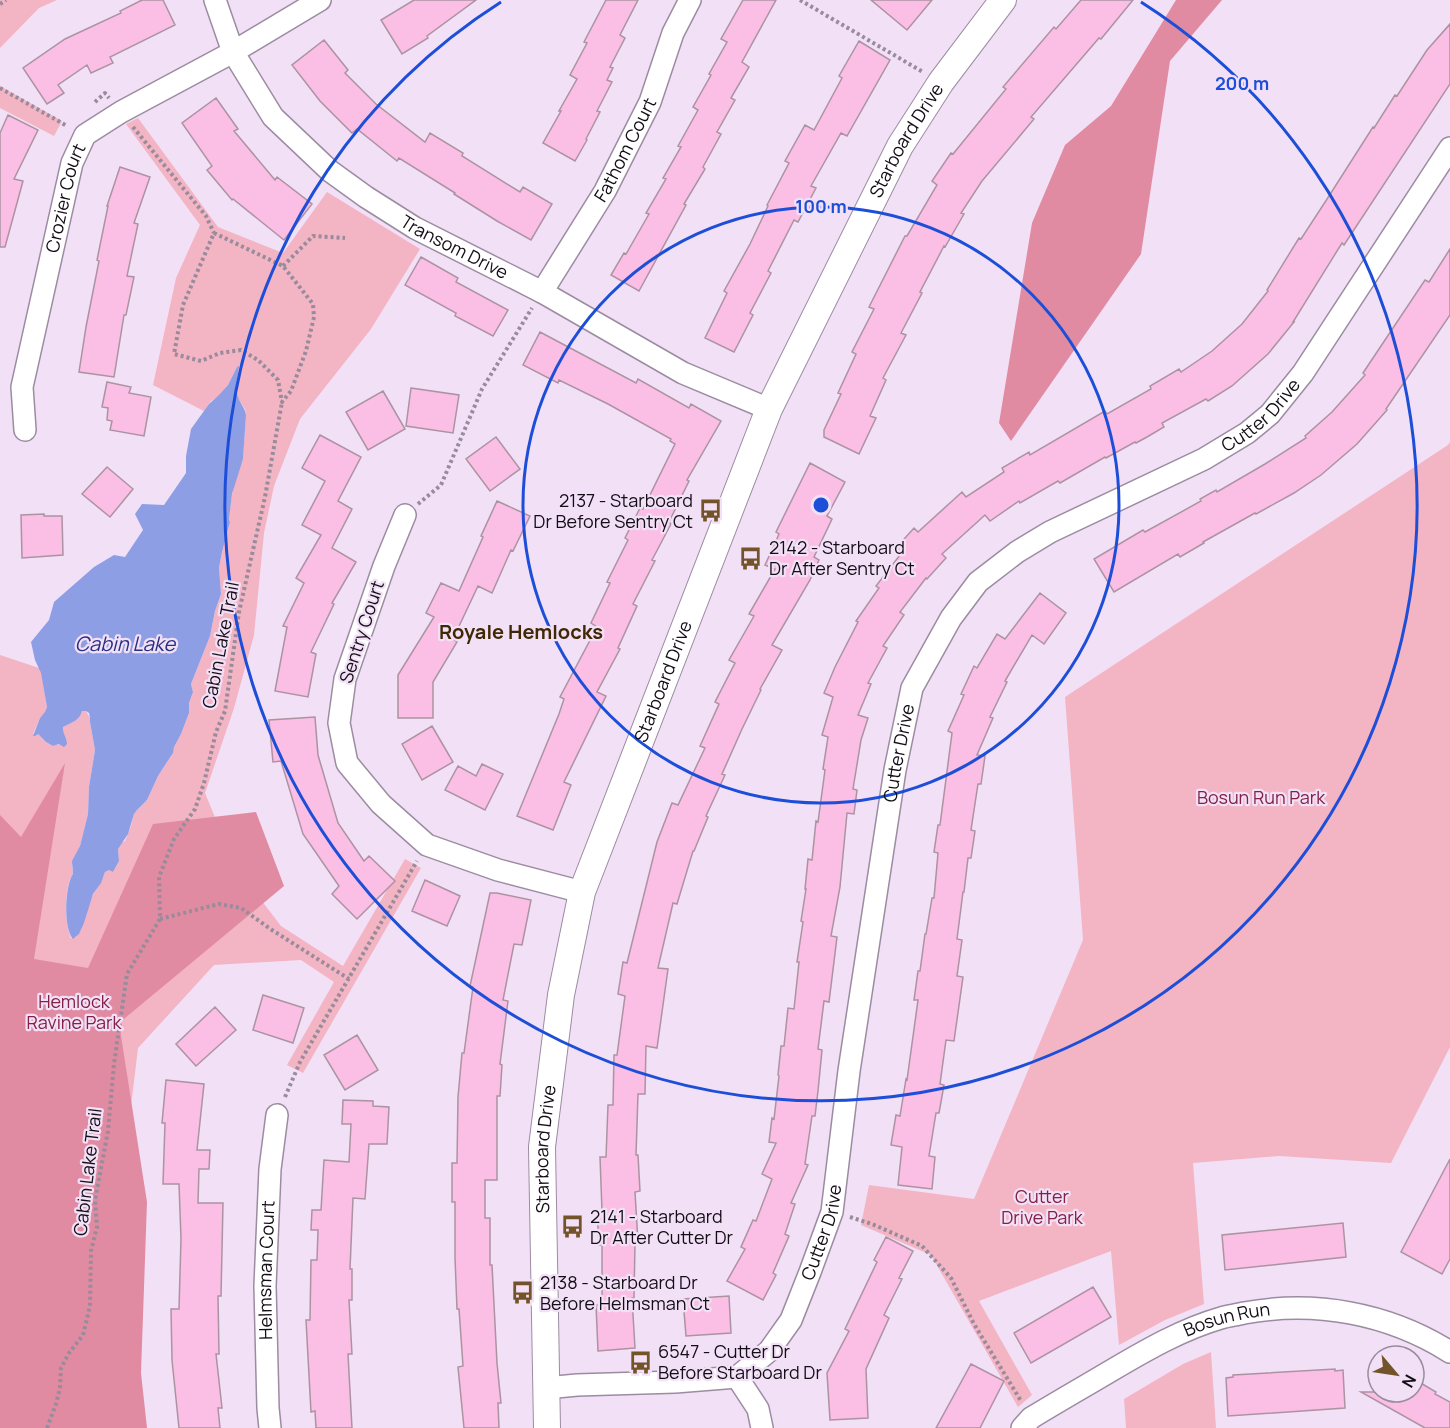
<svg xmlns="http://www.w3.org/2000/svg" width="1450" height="1428" font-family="Manrope,sans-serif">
<rect width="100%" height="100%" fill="#f2e0f7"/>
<path fill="#f3b4c3" d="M0,0H57L39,8L0,48Z
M0,86L62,121L54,136L0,108Z
M138,118L218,227L283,253L327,192L420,249L371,329L300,419L274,486L264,533L254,635L234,708L205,793L235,866L281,926L343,966L405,859L421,868L303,1073L287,1065L334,982L301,960L214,965L138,1048L128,1131L0,1428V655L39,668L41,670L47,707L45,713L40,718L33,734H38L46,742L53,746L60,744L63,727C71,723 79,720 82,711H86L90,718V722L95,750L89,787L88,814L80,846L72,866L73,874C64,887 64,924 71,938L76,937C87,924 86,907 94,893C99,885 102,881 105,872L109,870L113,872L119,861L118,849L121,843L125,841L131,826L134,814L137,810L147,800L158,776L172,755L174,747L181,734L189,713V703L193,692L191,684L210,636L215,611L221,594L219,568L222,552L230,522L229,519L231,501L234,484L243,459L246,415L245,409L238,398L237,367L228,385L220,395L211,401L204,411L153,385L176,278L200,225L126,124Z
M1450,442V1047L1391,1163L1279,1156L1193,1163L1204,1304L1165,1320L1119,1345L1111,1251L979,1301L1032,1395L1018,1407L931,1255L861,1225L869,1185L974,1199L1083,940L1065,697L1448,445Z
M1211,1352L1216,1428H1126L1124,1399L1183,1364Z"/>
<path fill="#e08ba1" d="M1176,0H1222L1170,61L1141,254L1011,441L999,423L1032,223L1065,145L1111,106Z
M65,763L34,959L88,968L153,824L256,812L284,886L119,1023L147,1202L141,1373L147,1428H0V815L21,837Z"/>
<path fill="#8d9ee5" d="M239,366C238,373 236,390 238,397C240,403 245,408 246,415L243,459L232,494L229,519L230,522L222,552L219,568L221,594L215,611L210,636L191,684L193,692L189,703V713L181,734L174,747L173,753L158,776L147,800L137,810L134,814L128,834L118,849L119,861L113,872L109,870L105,872L101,883L93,894L84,923L79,934L73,939C63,929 65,885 73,874L72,861L80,846L88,814L89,787L95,750L90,722V718L89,713L86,711H82C80,720 71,723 63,727C62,732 67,738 67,744L64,747L59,744L53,746L46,742L38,734L35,736H33L40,718L45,712L47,707L41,673L35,660L31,642L49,620L54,602L94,567L114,555L125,557L143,530L135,514L142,504L164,505L186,473V456L191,429L209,404L220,394L228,385L237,367Z"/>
<path fill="#fbbee4" stroke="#ac93a2" stroke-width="1.5" d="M142,0H163L175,25L110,57L113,63L91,73L87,65L58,85L64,93L47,104L23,68L65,39L121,13L120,11Z
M414,0H476L427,36L428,38L402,54L381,20Z
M606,0H638L620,35L625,38L610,67L613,68L607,80L612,82L597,111L600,112L586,139L587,140L575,161L543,143L561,111H559L577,79L570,75L587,43L584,42Z
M743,0H776L742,62L749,67L731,98L735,100L717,132L721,134L703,167L705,169L684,204L686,205L639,291L611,275L624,253L626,254L649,214L646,213L666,179L663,178L681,147L678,146L698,110L693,107L711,75L709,74L727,42L721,39Z
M871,0H932L907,30Z
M1081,0H1133L1101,39L1099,38L1031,117L1034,119L982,181L961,213L964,214L945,247L944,246L920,292L922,293L901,333L906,335L883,378L886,380L870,416L876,418L859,454L824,437V430L841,394L838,393L856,354L852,352L874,309L869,307L905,236H907L937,185L932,181L951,153L953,154L1006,89L1003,87L1054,27L1056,29Z
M1450,24V84L1344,245L1342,243L1293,322H1294L1268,354L1232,386L1208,401L1206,399L1162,423L1164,427L1147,437L1136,443L1135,442L1106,458L1105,457L1060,483L1058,481L1020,503L1019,501L990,521L985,515L942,554L946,558L927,579L926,578L900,612L904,615L883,646L887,648L868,683L871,684L858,715L868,718L861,740L853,789L857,790L854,814L847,813L840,887L831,936L837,937L829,1002L824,1001L818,1049L822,1050L818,1091L815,1116H812L805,1164L808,1165L791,1203L795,1204L785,1234L789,1236L773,1273L776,1275L763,1300L727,1281L745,1249L741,1247L753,1220L756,1221L772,1179L762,1174L776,1143L769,1142L772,1118L774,1119L779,1076L778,1075L781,1046H784L788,1008L794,1009L799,962H797L803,922L801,921L806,889H805L808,859L812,860L816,821L818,822L825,770L823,769L828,737L822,735L833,697L824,693L835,667L858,622L856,621L879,588L876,586L900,555L895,549L914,528L918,532L962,492L966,497L1004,472L1002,468L1029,452L1030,455L1105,411L1107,414L1151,389L1150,386L1179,369L1181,372L1212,351L1242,324L1268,291L1267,290L1299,238L1301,239L1329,196L1373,127L1374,128L1395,95L1397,96L1427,50Z
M324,40L348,70L345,73L376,104L425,142L430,133L463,153L462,156L520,192L523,187L552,204L531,240L497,221L454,194L455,193L399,158L397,161L357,129L352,133L320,101L292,65Z
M859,41L890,60L847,136L841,133L811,186L816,188L798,222L794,220L768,271L771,273L750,313L753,315L734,352L705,338L727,293L724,291L750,244L768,206L767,205L789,163L785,161L805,125L814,130L842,78L839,76Z
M216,98L238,129L234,131L275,180L277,177L312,204L284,240L233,199L232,200L207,170L212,166L182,123Z
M8,115L38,130L14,179L23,181L5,247H0V133Z
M120,167L150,177L134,223L138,224L127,276L134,277L126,315H124L114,377L79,372L86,327L99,261L97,260L108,206H107Z
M1450,249V315L1386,409L1387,410L1357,444L1321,475L1294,493L1256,514L1255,513L1203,542L1204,543L1180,557L1178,554L1114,592L1094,559L1143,530L1145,532L1201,501L1200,499L1216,490L1217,492L1265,464L1306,438L1305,436L1332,412L1365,375L1363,373L1425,280L1429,282Z
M421,257L458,278L456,282L508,310L493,336L455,316L456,313L405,285Z
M540,332L636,383L638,379L689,408L691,404L721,421L687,480L689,481L669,522L671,524L652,560L655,561L633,604L637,606L618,648L620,649L597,692L606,696L564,782L571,785L553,830L517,816L559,714L564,699L560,697L597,627L591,623L610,583L607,582L628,540L625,538L640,508L643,509L675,444L670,441L671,439L608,404L559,380L558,383L523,365Z
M107,382L131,387L129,393L151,397L144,436L110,430L112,421L107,420L108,408L102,407Z
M411,388L459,395L453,433L406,426Z
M383,391L405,429L368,450L346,412Z
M320,435L361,457L338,501L352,509L332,548L356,562L332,603L334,604L311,652L316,654L308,697L275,691L287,627L283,626L304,583L296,578L321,535L302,525L325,481L302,468Z
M496,437L520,469L490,491L466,459Z
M810,463L845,482L827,516L832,519L814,557L819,560L810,580L772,645L782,650L760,689L761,690L742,729L722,774L725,775L706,816L708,817L694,851H693L677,904L673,903L658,968L668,969L657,1048L646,1046L645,1094H638L636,1155H638L640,1191L635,1192L638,1242L635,1243L634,1298H632L635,1348L598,1351L596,1305H602V1245H599L597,1211H602L600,1157H606L608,1105H613L614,1055H617L625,996L618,994L623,962L627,963L657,842L672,803L678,805L705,748L700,746L719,704L715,702L735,663L729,660L754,616L749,614L775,569L765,565L779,534L776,532Z
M107,467L133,489L110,517L82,494Z
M497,501L530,516L513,551L511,550L492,593L478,586L453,639L457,642L433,682V718H398V675L434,617L426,613L441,583L459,591L483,537L481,536Z
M44,514V516H62L63,555L22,558L21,515Z
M1040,593L1066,613L1044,644L1032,635L1005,681L1007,682L990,717L993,718L977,755L985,756L981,784H978L971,830L975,831L971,858H968L964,892H963L957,939L962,940L957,976L963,977L954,1041L946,1040L940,1084L944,1085L939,1113H936L929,1156L935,1157L932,1189L898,1185L902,1147L891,1145L896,1115L900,1116L906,1079L907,1080L918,1000H914L918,971H920L925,934H926L932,898H934L938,853L934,852L938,825H940L952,733L948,731L964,695L961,694L974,666L977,668L997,634L1005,639Z
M315,717L318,755L338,823L364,861L369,856L395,881L357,919L332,894L339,886L303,834L281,761L273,762L269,720Z
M432,726L453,762L422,780L402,744Z
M482,764L503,774L485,810L445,790L458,766L476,776Z
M425,880L460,896L447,926L412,911Z
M490,893H497L531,900L522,945L514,944L503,1000L508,1001L500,1064L502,1065L500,1096H497V1180H485V1218H490V1265H492L497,1363L501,1403H498L499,1428H464L458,1367L463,1366L459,1309H457L455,1258V1202H452V1163H457L458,1097L462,1053H464L473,987L470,986Z
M263,995L304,1008L293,1043L253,1030Z
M215,1007L236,1030L196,1066L176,1044Z
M357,1035L378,1070L345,1090L324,1055Z
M166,1080L204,1084L197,1150H210L209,1169H199L198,1203H223L221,1296H218L219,1354H216L222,1408H218L220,1428H179L172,1360L171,1309H179L181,1239L179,1184H163L165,1123H162Z
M343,1100L373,1101V1106L389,1107L387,1144H369L365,1199L353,1198L350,1269H352V1300H349L352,1354H348L352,1428H316L315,1411L311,1412L306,1320H310L311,1260H317L318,1230H311L312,1210H321L324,1160L349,1162L351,1124H342Z
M1450,1159V1259L1442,1274L1401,1252Z
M1343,1223L1346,1257L1225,1270L1222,1235Z
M886,1237L913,1251L899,1278L902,1279L884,1315L889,1318L866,1369L868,1418L830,1420L827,1373L849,1331L845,1329L877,1262L874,1260Z
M1093,1287L1111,1317L1031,1363L1014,1333Z
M729,1296L731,1333L686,1336L683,1299Z
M971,1364L1004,1381L980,1428H936Z
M1335,1369V1371L1343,1370L1345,1408L1228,1416L1226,1378L1233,1377V1375Z
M1414,1379L1436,1392L1435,1394L1450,1402V1428H1425L1361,1392H1414Z"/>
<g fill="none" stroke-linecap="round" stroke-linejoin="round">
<defs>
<g id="minor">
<path id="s1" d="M215,0L233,52L273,117L330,171L366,197L415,228L542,292L683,373L769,409"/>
<path id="s2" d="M542,292L605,191L650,102L673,33L690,0"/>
<path id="s3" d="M25,430L22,387L72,163L85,135L121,112L233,52L320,0"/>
<path d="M405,515L384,566L345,679L339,723L347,763L381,804L427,845L498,870L582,892"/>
<path d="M737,1377L758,1409L762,1428"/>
<path id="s4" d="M546,1388L577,1385L675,1382L737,1377L769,1351L791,1320L810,1272L832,1212L849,1071L895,770L912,688L951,618L978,582L1017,552L1050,532L1204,459L1247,433L1270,414L1303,373L1450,148"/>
<path id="s5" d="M270,1428L268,1408L265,1286L270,1169L277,1115"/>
<path id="s6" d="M1022,1428L1031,1418C1059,1401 1087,1385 1114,1369C1148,1349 1183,1329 1221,1318C1228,1316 1236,1315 1244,1313C1315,1300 1388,1313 1450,1352"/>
</g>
<g id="tertiary">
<path id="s7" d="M547,1428L542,1147L561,995L582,892L769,409L900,146L941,82L1003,0"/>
</g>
</defs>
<use href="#minor" stroke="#9c8ca1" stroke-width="24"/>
<use href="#tertiary" stroke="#9c8ca1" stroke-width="28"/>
<path stroke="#988b9c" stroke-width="4" stroke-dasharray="3 3" stroke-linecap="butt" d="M800,0L923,72
M0,4L6,0
M0,88L67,126
M95,102L105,93L109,98
M133,127L206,216L214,233
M214,233L283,266L313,304L314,317L306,351L291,391L282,402L278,380L258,360L241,350L220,353L201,361L174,354L183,305Z
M283,266L313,236L345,238
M418,504L441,485L482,389L532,308
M160,919L219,904L241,908L272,930L349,979
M285,1097L300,1062L417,861
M850,1217L872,1224L922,1246L951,1278L974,1324L1021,1401
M47,1428L56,1404L60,1388L61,1368L69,1353L83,1335L90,1306L91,1251L97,1227L95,1200L108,1131L114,1064L127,974L160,919L159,877L174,839L195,809L204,783L216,732L225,711L239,612L265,497L282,402"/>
<use href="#minor" stroke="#fff" stroke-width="21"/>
<use href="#tertiary" stroke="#fff" stroke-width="26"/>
</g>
<g fill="none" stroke="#1d4ed8" stroke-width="3">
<circle cx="821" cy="505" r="298"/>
<path d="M1141 2A596 596 0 1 1 501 2"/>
</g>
<defs>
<symbol id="bus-bare" viewBox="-9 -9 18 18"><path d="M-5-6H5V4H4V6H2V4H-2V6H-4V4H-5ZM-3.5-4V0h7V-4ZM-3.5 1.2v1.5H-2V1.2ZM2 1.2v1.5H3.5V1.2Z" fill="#735329" stroke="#f2e0f7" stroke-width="2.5" paint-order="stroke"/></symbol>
</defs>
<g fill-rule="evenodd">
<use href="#bus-bare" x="694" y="494" width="33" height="33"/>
<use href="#bus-bare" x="734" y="542" width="33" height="33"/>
<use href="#bus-bare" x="556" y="1210" width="33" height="33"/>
<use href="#bus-bare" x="506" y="1276" width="33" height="33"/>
<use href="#bus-bare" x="624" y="1346" width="33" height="33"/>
</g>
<g text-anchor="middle" stroke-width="4.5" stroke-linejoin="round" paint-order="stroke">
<g font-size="18" fill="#130d15" stroke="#f2e0f7">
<text dy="6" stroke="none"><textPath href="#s7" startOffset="1359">Starboard Drive</textPath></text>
<text dy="6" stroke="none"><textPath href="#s2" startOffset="165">Fathom Court</textPath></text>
<text dy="6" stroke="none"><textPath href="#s3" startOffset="237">Crozier Court</textPath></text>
<text dy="6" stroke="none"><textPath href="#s1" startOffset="356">Transom Drive</textPath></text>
<text dy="6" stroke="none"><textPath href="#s4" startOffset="1372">Cutter Drive</textPath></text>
<text transform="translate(362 632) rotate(-72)" y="6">Sentry Court</text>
<text transform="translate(221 645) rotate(-79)" y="6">Cabin Lake Trail</text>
<text dy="6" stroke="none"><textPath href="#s7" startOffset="765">Starboard Drive</textPath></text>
<text dy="6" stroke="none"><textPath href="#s4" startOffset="850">Cutter Drive</textPath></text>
<text dy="6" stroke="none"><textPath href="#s7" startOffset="279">Starboard Drive</textPath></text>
<text transform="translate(88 1172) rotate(-83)" y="6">Cabin Lake Trail</text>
<text dy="6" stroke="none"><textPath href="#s4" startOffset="364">Cutter Drive</textPath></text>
<text dy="6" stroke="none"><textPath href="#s5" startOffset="158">Helmsman Court</textPath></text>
<text dy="6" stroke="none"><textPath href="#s6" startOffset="234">Bosun Run</textPath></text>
</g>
<g font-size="18" fill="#130d15" stroke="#f2e0f7" text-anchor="start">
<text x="693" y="507" text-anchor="end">2137 - Starboard<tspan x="693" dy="21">Dr Before Sentry Ct</tspan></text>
<text x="769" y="554">2142 - Starboard<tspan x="769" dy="21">Dr After Sentry Ct</tspan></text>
<text x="590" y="1223">2141 - Starboard<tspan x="590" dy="21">Dr After Cutter Dr</tspan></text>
<text x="540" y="1289">2138 - Starboard Dr<tspan x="540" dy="21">Before Helmsman Ct</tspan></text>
<text x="658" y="1358">6547 - Cutter Dr<tspan x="658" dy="21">Before Starboard Dr</tspan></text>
</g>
<g font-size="18" fill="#832144" stroke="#f2e0f7">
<text x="1261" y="804">Bosun Run Park</text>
<text x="74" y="1008">Hemlock<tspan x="74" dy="21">Ravine Park</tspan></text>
<text x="1042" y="1203">Cutter<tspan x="1042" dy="21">Drive Park</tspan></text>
</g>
<g font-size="20" font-weight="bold" fill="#412805" stroke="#f2e0f7">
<text x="521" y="639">Royale Hemlocks</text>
</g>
<g font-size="20" font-style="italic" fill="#283082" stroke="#f2e0f7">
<text x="125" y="651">Cabin Lake</text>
</g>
</g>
<circle cx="821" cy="505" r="9" fill="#1d4ed8" stroke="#f2e0f7" stroke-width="3"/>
<g font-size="18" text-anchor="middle" font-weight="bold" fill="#1d4ed8" stroke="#f2e0f7" stroke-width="4.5" stroke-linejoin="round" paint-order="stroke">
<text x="1242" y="90">200 m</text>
<text x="821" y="213">100 m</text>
</g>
<g transform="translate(1396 1374) rotate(119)"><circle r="28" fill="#f2e0f7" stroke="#998c9d" stroke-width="1.5"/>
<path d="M0-4.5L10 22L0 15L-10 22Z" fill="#735329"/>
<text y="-9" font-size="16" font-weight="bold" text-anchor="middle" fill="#130d15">N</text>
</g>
</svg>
